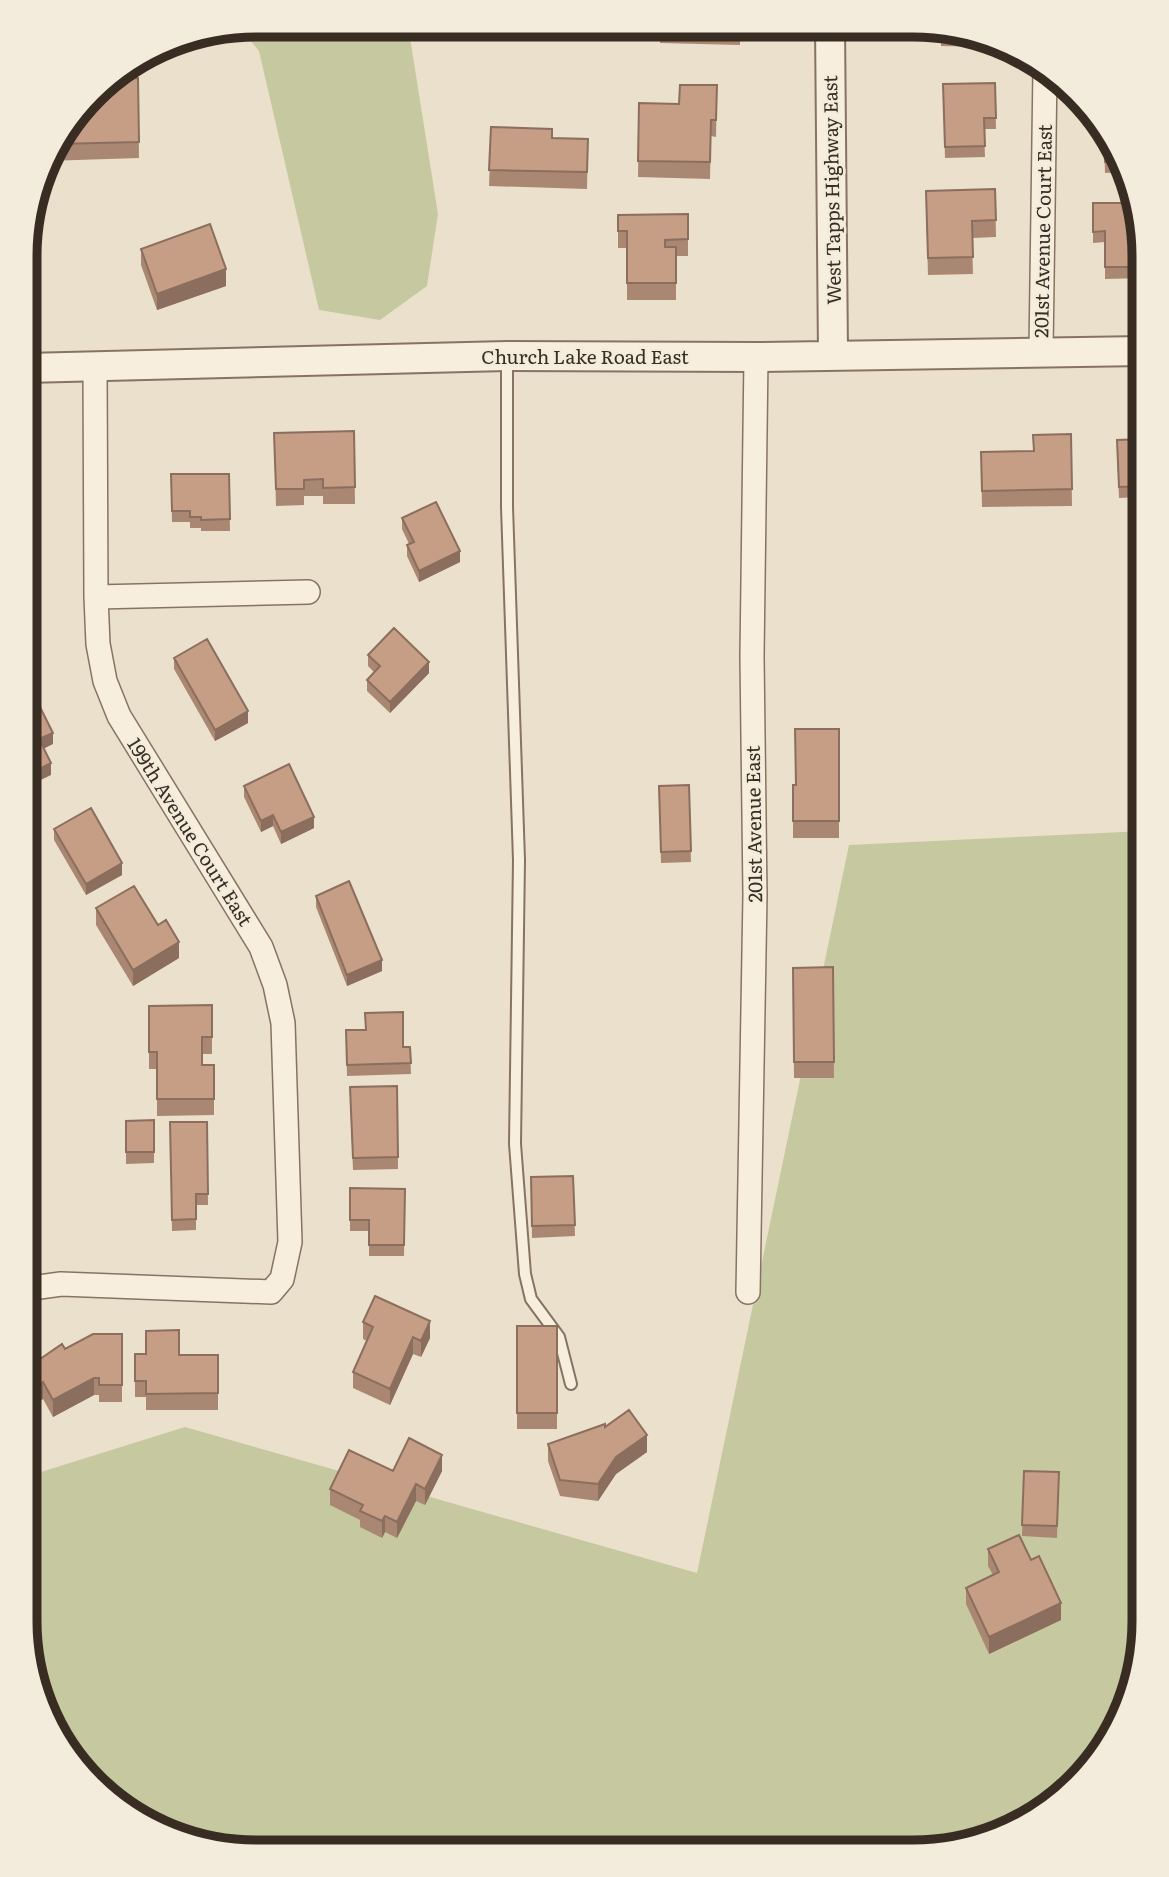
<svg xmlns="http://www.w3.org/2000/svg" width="1169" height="1877" font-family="Literata,serif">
<rect width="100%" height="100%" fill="#ebe0cc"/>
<path fill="#c6c9a0" d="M256,25H408L438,214L427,286L380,320L319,310L259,51L240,28Z
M1144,831V1637L1127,1709L1097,1762L1001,1835L914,1852L226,1851L115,1804L42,1709L25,1621V1477L185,1427L697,1573L849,845Z"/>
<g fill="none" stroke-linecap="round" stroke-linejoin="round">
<defs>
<path id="service" d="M507,359V507L519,860L515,1144L525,1274L531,1299L559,1337L571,1384"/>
<path id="minor" d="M1041,351L1045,69
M96,597L308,592
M25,1289L61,1284L271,1292L282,1279L290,1242L283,1023L275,985L261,947L119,716L105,681L98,644L96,597L95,367
M748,1292L755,895L752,656L756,357"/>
<path id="tertiary" d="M830,26L833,354
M26,368L507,356L756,357L1144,351"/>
</defs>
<use href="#service" stroke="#877361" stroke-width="14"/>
<use href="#minor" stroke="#877361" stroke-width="26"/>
<use href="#tertiary" stroke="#877361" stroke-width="32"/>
<use href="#service" stroke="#f7eede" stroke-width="10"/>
<use href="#minor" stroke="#f7eede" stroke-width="23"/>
<use href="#tertiary" stroke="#f7eede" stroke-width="28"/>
</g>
<path fill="#aa8772" d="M660,26H740V45L660,43Z
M941,27H944L987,45V47L941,46Z
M138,78L139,158L46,161L49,153L103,82Z
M995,83L996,129H984L985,157L945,158L943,84Z
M717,85L716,137L711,136L710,179L638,177L639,103L679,104Z
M491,127L552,138L588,139L587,189L489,186Z
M1104,138L1127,168L1128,172L1105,173Z
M995,189L996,237L972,238L973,274L928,275L926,207Z
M1093,203L1143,246V278L1105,279V242L1093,243Z
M688,214V256H676V300H627V248H618V215Z
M141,249L226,286L157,310L141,265Z
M354,431L355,504H323V496H304V505L276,506L274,433Z
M1071,434L1072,506L982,507L981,452L1033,451Z
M1144,439V497L1119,498L1117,452Z
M171,474H229L230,531H201V528H190V522H172Z
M402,518L460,562L419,582L407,556V545L409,544L402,529Z
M26,647L32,684V695L26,696Z
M368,655L429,673L390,713L367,691V680L374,672L368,666Z
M174,658L248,723L215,741L174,669Z
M839,729V838H793V785H796Z
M689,785L691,862L661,863L659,786Z
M244,786L314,828L281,844L273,826L261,832L244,797Z
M54,829L122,875L86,895L54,840Z
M316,896L382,971L347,986L316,907Z
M96,908L179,958L133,986L96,925Z
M833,967L834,1078H794L793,968Z
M212,1005V1054H202V1065H214V1115L157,1116V1069H149V1006Z
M346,1030L403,1047H410L411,1074L347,1076Z
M397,1086L398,1169L353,1170L350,1098Z
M154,1120V1163L126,1164V1121Z
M170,1122H207L208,1205H196V1230L172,1231Z
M573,1176L575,1236L532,1238L531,1177Z
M350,1188L405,1189L404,1256H369V1231H350Z
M363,1322L430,1338L421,1357L413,1354L390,1405L353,1388V1372L367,1341L363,1339Z
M517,1326H557V1429H517Z
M122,1334V1402H99V1395H94L53,1417L43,1399L37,1402L27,1384V1368L65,1349Z
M135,1354L218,1355V1410H146V1397H135Z
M605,1427L647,1452L616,1474L598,1501L560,1496L548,1461V1444Z
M393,1471H442L425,1505L416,1501L397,1538L385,1532L382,1538L360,1527V1520L330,1505V1489Z
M1024,1471L1059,1472L1057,1538L1022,1536Z
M988,1549L1031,1560L1061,1620L989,1654L966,1604V1588L993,1575L988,1566Z"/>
<path fill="#8b6e5d" d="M226,269V286L157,310V294Z
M460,551V562L419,582V571Z
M429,662V673L390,713V702Z
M248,711V723L215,741V730Z
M53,733V744L39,751V739Z
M51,763V775L26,787V776Z
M273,815V826L261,832V821Z
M314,817V828L281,844V832Z
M122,863V875L86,895V884Z
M179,942V958L133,986V970Z
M382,960V971L347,986V975Z
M430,1321V1338L421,1357V1341Z
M413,1337V1354L390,1405V1389Z
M94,1378V1395L53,1417V1400Z
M43,1382V1399L37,1402V1386Z
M647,1435V1452L616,1474L598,1501V1484L616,1457Z
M442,1455V1471L425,1505V1489Z
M416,1484V1501L397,1538V1522Z
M385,1516V1532L382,1538V1521Z
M1061,1603V1620L989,1654V1637Z"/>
<path fill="#c69d85" stroke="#8b6e5d" stroke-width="2" d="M660,26H740V28Z
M941,27H944L965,35H941Z
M138,78L139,142L56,144L103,82L109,79Z
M995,83L996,118H984L985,146L945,147L943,84Z
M680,85H717L716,120H711L710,162L638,161L639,103L679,104Z
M491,127L552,129V138L588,139L587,172L489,170Z
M1104,138L1122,161L1105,162Z
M995,189L996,220L972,221L973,257L928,258L926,191Z
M1093,203H1134L1143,246V267H1105V231L1093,232Z
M688,214V239L665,240V247H676V283H627V231H618V215Z
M210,224L226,269L157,294L141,249Z
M354,431L355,487L323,488V479L304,480V489H276L274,433Z
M1071,434L1072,489L982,491L981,452L1034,451L1033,435Z
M1144,439V486L1119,487L1117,440Z
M171,474H229L230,519L201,520V517H190V511H172Z
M436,502L460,551L419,571L407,545L414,542L402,518Z
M394,628L429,662L390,702L367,680L380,666L368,655Z
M207,639L248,711L215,730L174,658Z
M26,647L32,684L26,685Z
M39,705L53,733L39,739L51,763L26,776V711Z
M795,729H839V821H793V785H796Z
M289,764L314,817L281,832L273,815L261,821L244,786Z
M689,785L691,851L661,852L659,786Z
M91,808L122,863L86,884L54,829Z
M349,881L382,960L347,975L316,896Z
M134,886L158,925L166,920L179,942L133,970L96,908Z
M833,967L834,1062H794L793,968Z
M212,1005V1037H202V1065H214V1099H157V1052H149V1006Z
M403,1012V1047H410L411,1063L347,1065L346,1030H366L365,1013Z
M397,1086L398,1157L353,1158L350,1087Z
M154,1120V1152H126V1121Z
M170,1122H207L208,1194H196V1219L172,1220Z
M573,1176L575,1225L532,1226L531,1177Z
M350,1188L405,1189L404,1245H369V1220H350Z
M375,1296L430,1321L421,1341L413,1337L390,1389L353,1372L373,1327L363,1322Z
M517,1326H557V1413H517Z
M179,1330V1355H218V1393L146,1394V1381H135V1354H146V1331Z
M93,1334H122V1385H99V1378H94L53,1400L43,1382L37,1386L27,1368L62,1344L65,1349Z
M629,1410L647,1435L616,1457L598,1484L560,1480L548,1444L605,1424V1427Z
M409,1438L442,1455L425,1489L416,1484L397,1522L385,1516L382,1521L360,1511L363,1505L330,1489L349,1450L393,1471Z
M1024,1471L1059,1472L1057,1526L1022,1525Z
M1019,1535L1031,1560L1039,1556L1061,1603L989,1637L966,1588L999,1572L988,1549Z"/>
<g text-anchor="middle" stroke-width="5" stroke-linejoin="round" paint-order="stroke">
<g font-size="19" fill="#392d23" stroke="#f3ebdb">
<text transform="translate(832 190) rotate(-91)" y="7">West Tapps Highway East</text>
<text transform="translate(1043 231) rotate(-89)" y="7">201st Avenue Court East</text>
<text x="585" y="364">Church Lake Road East</text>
<text transform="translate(754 824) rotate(-91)" y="7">201st Avenue East</text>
<text transform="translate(190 832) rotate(58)" y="7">199th Avenue Court East</text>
</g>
</g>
<path d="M0 0H1169V1877H0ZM256 37H913A219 219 0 0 1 1132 256V1621A219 219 0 0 1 913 1840H256A219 219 0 0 1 37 1621V256A219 219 0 0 1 256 37Z" fill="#f3ebdb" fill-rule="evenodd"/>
<path fill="none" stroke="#392d23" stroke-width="9" d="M256 37H913A219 219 0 0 1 1132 256V1621A219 219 0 0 1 913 1840H256A219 219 0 0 1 37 1621V256A219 219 0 0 1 256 37Z"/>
</svg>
